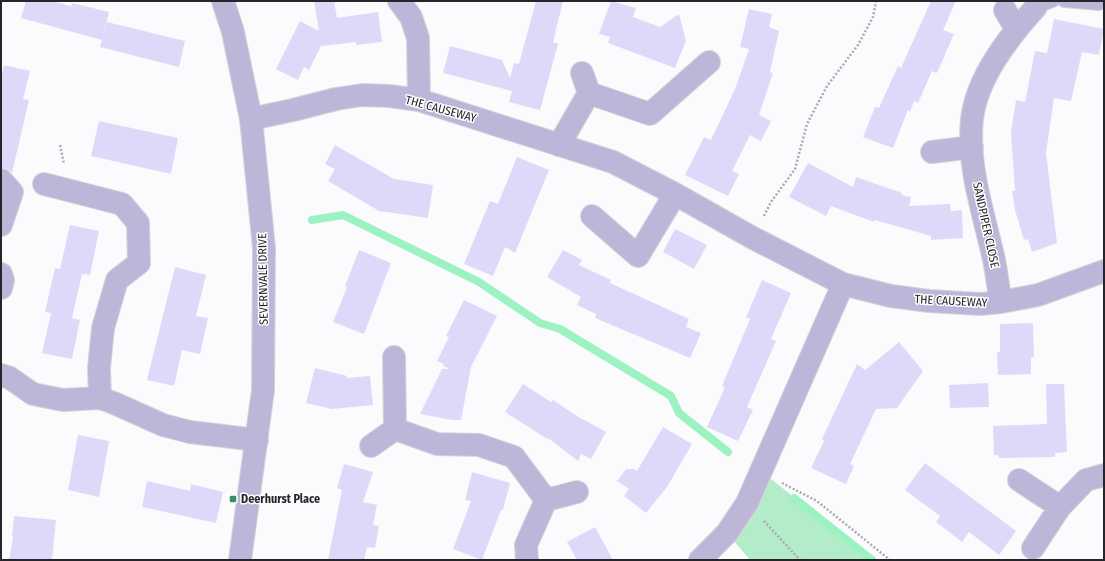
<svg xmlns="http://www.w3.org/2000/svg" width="1105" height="561" font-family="'Fira Sans Condensed',sans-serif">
<rect width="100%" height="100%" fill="#fbfbfe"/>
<path fill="#b2ecc9" d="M761,471L873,560H750L727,533Z"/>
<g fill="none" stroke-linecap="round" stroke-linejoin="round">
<path stroke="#9cf3c1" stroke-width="8" d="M312,220L343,215L479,282L540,323L560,329L671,396L679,413L728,452
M794,498L872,560"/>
</g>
<path fill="#dfd9f9" d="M26,1H51L71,6L72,3L109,12L102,40L21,18Z
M314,1H334L337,18L378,12L382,42L356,45V42L322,46V44L309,70L304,67L298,80L276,69L300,21L319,31Z
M536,1H563L553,42L558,44L540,110L509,102L512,91L443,73L450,46L502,60L510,78L514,63L519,64Z
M611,1L636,8L633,17L660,27L679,14L686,41L675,68L608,43L610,37L599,34Z
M931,1H956L943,30L954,34L937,73L932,71L918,103L914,101L910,112L908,110L893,148L863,137L875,107L879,108L898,66L901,68Z
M749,9L772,14L769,27L779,31L770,72L773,73L759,115L771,121L761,141L750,135L732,171L739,174L728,196L685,175L704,137L711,140L735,89L749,49L740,47Z
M1054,19L1104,29L1099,55L1082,52L1071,101L1054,98L1046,153L1057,243L1032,252L1028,239L1024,240L1015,210L1012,191H1015L1011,132L1016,100L1025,102L1035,51L1047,53Z
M107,22L185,41L179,67L100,47Z
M4,65L30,71L23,99L29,100L12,173L5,168H1V78Z
M99,121L178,138L171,174L91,156Z
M335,145L394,179L433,185L428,218L379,211L328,181L335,169L325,164Z
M517,157L549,170L515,253L505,247L493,276L464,264L490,201L498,204Z
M808,163L853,187L856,177L902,193L901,195L911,197L909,206L950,204L951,211L962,210L963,238L931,240V236L875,220L874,222L831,206L826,216L789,197Z
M70,225L99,231L90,275L82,274L72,318L80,320L72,359L42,353L51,313L45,312L55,268L60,269Z
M675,229L707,245L694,269L663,252Z
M359,250L391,263L364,334L333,322L347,287L345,286Z
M563,250L582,260L579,265L611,280L610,283L689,319L686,327L701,333L690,358L595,318L596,314L577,305L581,297L547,277Z
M175,267L206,275L196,316L208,318L200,354L182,350L174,386L147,380Z
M762,280L791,293L771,339L776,341L747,407L753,410L738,441L707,427L725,387L722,386L750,319L746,317Z
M464,300L497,316L471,367L461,420H452L420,414L442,369H450L443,366L444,364L437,361L449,337L446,336Z
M1033,323L1034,357H1031V374L998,375L997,352H1000V324Z
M899,342L923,371L897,408L876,409L850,464L854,466L846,484L811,468L824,441L822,439L857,364L865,370Z
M315,368L347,376L346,378L370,376L373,405L332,409L306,403Z
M988,383L989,407L950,408L949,385Z
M523,384L551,402L553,400L583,420V419L606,432L591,459L581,454L578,461L548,438L549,440L505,412Z
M1046,384H1064L1067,452L1055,453V457L999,458L998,455H994L993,426L1047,424Z
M663,427L692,444L667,487L646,513L624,496L629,489L617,481L626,469H634L637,471Z
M78,435L109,441L99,497L68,490Z
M925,463L1016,531L999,555L969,532L962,542L936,522L940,516L905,490Z
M344,464L373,472L363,502L377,505L373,525L379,526L375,548L367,547L364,560H328L342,490L337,488Z
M472,472L510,483L503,510H501L482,560L453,549L471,501L465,500Z
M147,481L190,491L191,484L223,492L216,523L142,507Z
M14,516L56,520L52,560H9L13,537L12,536Z
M595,527L613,560H577L567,542Z"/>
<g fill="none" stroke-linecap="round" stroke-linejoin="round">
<defs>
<path id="service" d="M1064,1L1099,4
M1036,7L1053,1"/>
<path id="minor" d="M399,1L411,17L418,38L419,100
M1005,10L1016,29
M582,73L589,93
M251,119L293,110L336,99L362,95L389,96L419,100L613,162L675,194L753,238L843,284L891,296L929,301L980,304L1001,302L1038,295L1104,271
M559,145L589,93L650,114L709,62
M932,152L972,147
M1,180L12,192L1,225
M44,184L122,204L138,223L139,263L117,280L103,328L99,368L100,398
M592,216L638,256L675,194
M1,274L3,280L1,288
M1001,302C998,288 997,274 994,260C984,214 967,167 972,119C977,77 1009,37 1036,7
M394,357L395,429L437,444L479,445L514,457L546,500L526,545L527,560
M1,375L10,378L33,394L63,400L100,398L114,403L163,425L190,432L257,440
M371,446L395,429
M1019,480L1060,507
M546,500L577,492
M1033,548L1060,507L1086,480L1104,475
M700,560L727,533L747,503L843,284"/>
<path id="tertiary" d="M223,1L233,32L251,119L264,248L263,390L240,560"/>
</defs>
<use href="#service" stroke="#d5d4d8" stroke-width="14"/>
<use href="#minor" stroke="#d5d4d8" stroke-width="24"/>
<use href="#tertiary" stroke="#d5d4d8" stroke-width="24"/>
<path stroke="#abaaae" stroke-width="2.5" stroke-dasharray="2 2" stroke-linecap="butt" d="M60,145L64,164
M764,216L771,202L795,169L807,124L827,86L858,45L873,17L876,1
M782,483L817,501L890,560
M764,521L800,560"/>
<use href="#service" stroke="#bdb6d9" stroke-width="12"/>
<use href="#minor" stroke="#bdb6d9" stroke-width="22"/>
<use href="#tertiary" stroke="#bdb6d9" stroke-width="22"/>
</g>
<rect fill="#3a9164" stroke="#fff" stroke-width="1.5" x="229" y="495" width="8" height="8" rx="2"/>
<g text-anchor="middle" stroke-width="3" stroke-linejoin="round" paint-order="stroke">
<g font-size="12" fill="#26252b" stroke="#fff">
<text transform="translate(441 109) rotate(15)" y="4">THE CAUSEWAY</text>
<text transform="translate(986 225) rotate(78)" y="4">SANDPIPER CLOSE</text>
<text transform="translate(263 279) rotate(-91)" y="4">SEVERNVALE DRIVE</text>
<text transform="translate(951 301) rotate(3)" y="4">THE CAUSEWAY</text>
</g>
<g font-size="12" font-weight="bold" fill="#26252b" stroke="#fff" text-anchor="start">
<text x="241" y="503">Deerhurst Place</text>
</g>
</g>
<rect width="1105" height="561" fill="none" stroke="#26252b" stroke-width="4"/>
</svg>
